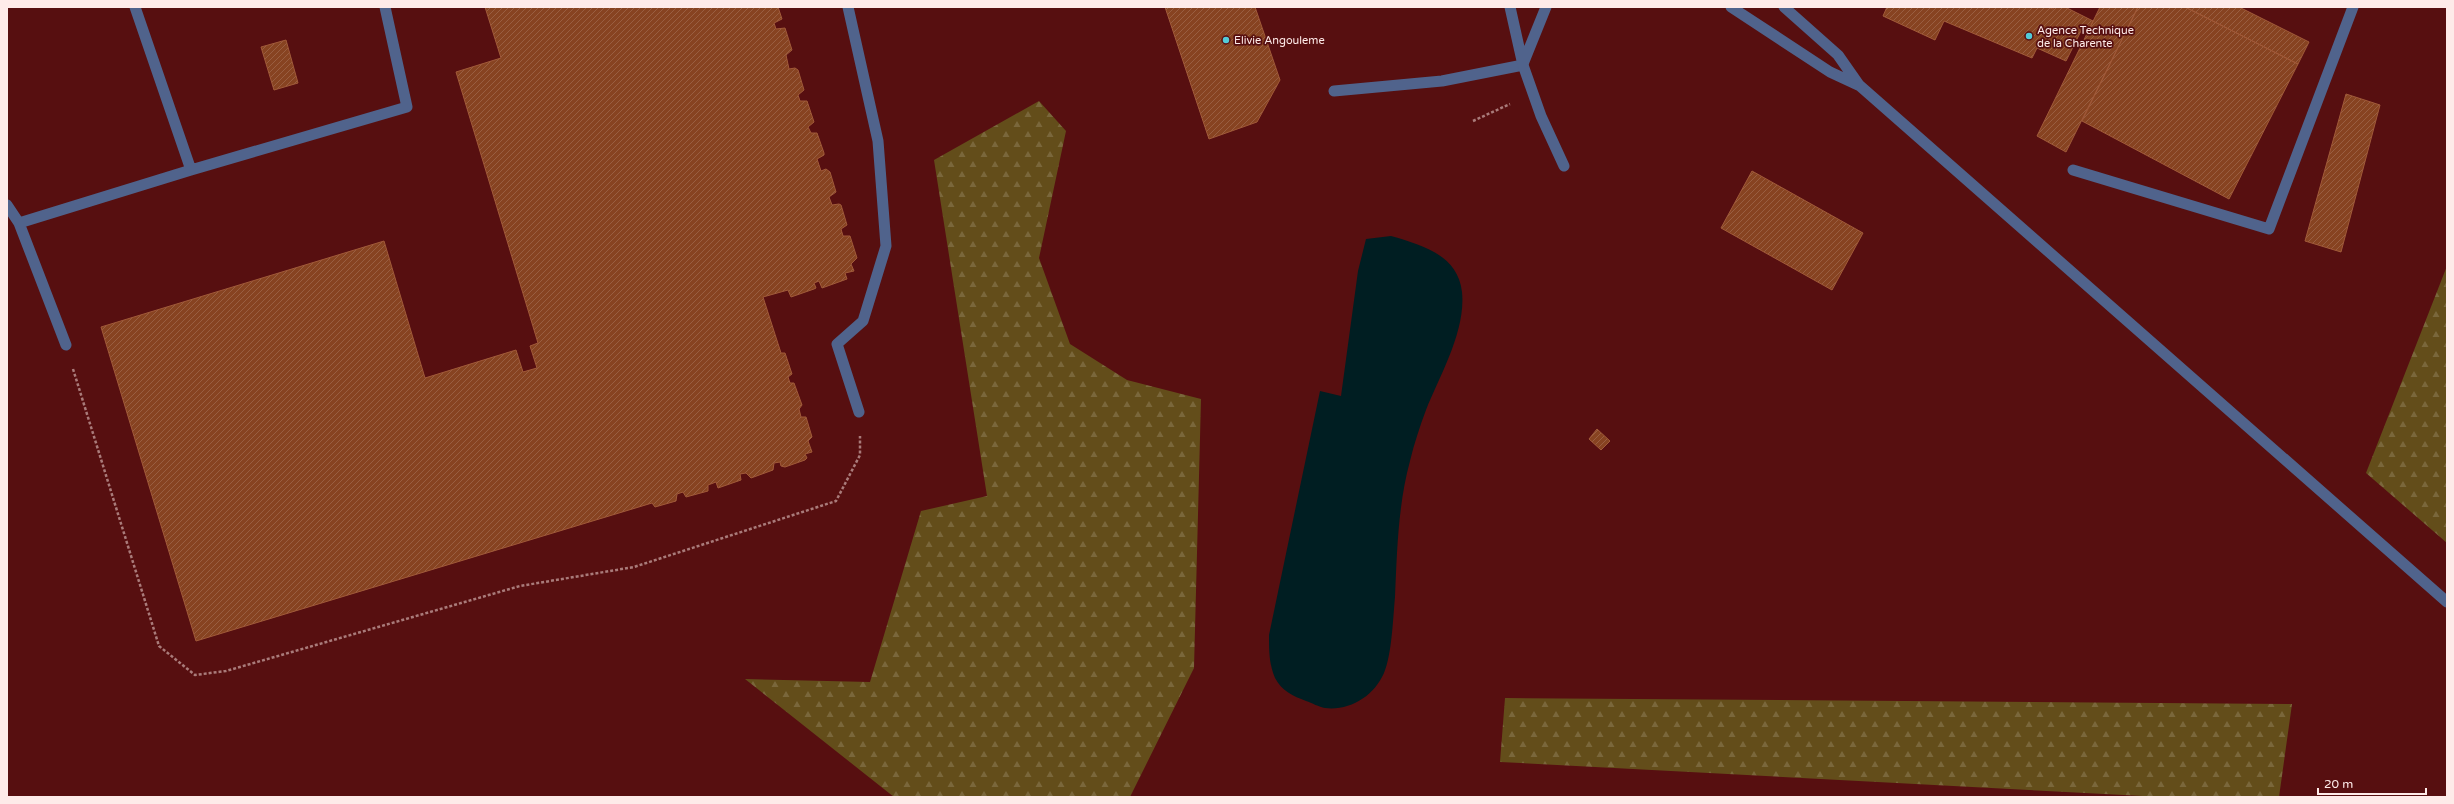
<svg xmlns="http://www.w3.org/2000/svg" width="2454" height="804" font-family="'Varela Round',sans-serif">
<defs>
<pattern id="forest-firs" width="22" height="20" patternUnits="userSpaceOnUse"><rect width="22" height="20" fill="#634d1a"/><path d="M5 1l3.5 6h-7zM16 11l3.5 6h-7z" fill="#7a673b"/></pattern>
<pattern id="building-hatch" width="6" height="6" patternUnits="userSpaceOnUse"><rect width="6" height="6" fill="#874321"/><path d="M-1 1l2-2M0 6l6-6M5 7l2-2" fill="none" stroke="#995e41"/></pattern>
</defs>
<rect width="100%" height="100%" fill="#570f10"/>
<path fill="url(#forest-firs)" d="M1039,101L1066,131L1039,258L1070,344L1127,380L1201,399L1194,668L1130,797H894L745,679L870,682L921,511L987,496L934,160Z
M2447,266V543L2366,473Z
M1505,698L2292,704L2279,797H2162L1500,762Z"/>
<path fill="#001e22" d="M1391,236C1422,245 1458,255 1462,292C1466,331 1440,375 1426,410C1420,426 1414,444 1410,461C1398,505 1397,552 1395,597C1393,618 1392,654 1384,673C1374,696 1350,711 1325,708C1319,707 1312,703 1306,701C1293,696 1282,691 1275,678C1269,664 1269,650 1269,635L1320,391L1341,396L1358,271L1366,239Z"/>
<path fill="url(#building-hatch)" stroke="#a15a39" d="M485,7H778L782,19L774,23L776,29L785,28L792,50L786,55L789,69L795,68L798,70L804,90L798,95L800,101H807L814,122L808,127L811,133H817L824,153V155L817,159L821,171L826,169L830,172L836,192L829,197L832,205L839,204L841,205L847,225L841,229L843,236H850L857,258L851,264L854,271L845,273L847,279L822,288L819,281L814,283L816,288L814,289L791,297L788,290L763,297L781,353H785L792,374L788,377L790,383H794L802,405L799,409L801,417H806L812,437L808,441L812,452L805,454L807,458L805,460L785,467L781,466L780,462L774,463L773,470L751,478L746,473L740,474L741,480L718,488L716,482L708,485V491L686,497L683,492L677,494L676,501L655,507L652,503L196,641L101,327L384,241L425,378L516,350L523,372L537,368L530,346L538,343L456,72L501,58Z
M1165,7H1255L1280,80L1257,122L1209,139Z
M1887,7H2048L2053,9L2054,7H2065L2093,21L2088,32L2082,29L2066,61L2037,48L2032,58L1944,21L1935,40L1883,16Z
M2100,7H2138L2066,152L2037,136Z
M2138,7H2185L2298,64L2229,199L2082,121Z
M2185,7H2239L2309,42L2298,64Z
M286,40L298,83L274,90L261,47Z
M2346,94L2380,105L2341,252L2305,241Z
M1752,171L1863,233L1832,290L1721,228Z
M1597,429L1610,441L1601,450L1589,439Z"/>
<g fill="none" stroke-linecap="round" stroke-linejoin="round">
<path stroke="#a97b7a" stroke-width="2.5" stroke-dasharray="3 2" stroke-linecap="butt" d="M1473,121L1510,104
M73,369L159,646L195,675L226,671L520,586L634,567L836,501L860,455V436"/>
<path stroke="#50638c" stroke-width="11" d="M135,7L191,170
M848,7L878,141L886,246L863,321L837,344L859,412
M1334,91L1442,81L1523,65
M2073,170L2269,229L2353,7
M7,205L19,223L191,170L407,107L385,7
M19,223L66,345"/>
<path stroke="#50638c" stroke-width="11" d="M1510,7L1523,65L1541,116L1564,166
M1523,64L1546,7"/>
<path stroke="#50638c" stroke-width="11" d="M1731,7L1830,72L1858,85
M1784,7L1838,55L1859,85L2447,602"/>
</g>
<g fill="#52cbd8" stroke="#570f10" stroke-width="1.5">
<circle cx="2029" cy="36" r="4"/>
<circle cx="1226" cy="40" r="4"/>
</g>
<g text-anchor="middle" stroke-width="3.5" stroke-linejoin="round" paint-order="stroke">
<g font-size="11" fill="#feebe9" stroke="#570f10" text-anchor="start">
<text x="2037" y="34">Agence Technique<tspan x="2037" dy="13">de la Charente</tspan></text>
<text x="1234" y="44">Elivie Angouleme</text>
</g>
</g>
<rect width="2454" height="804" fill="none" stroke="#feebe9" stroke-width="16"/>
<path d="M2318 788v6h108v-6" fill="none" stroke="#feebe9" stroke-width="2"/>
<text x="2324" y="788" font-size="12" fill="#feebe9" stroke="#570f10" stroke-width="3" paint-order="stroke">20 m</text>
</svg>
